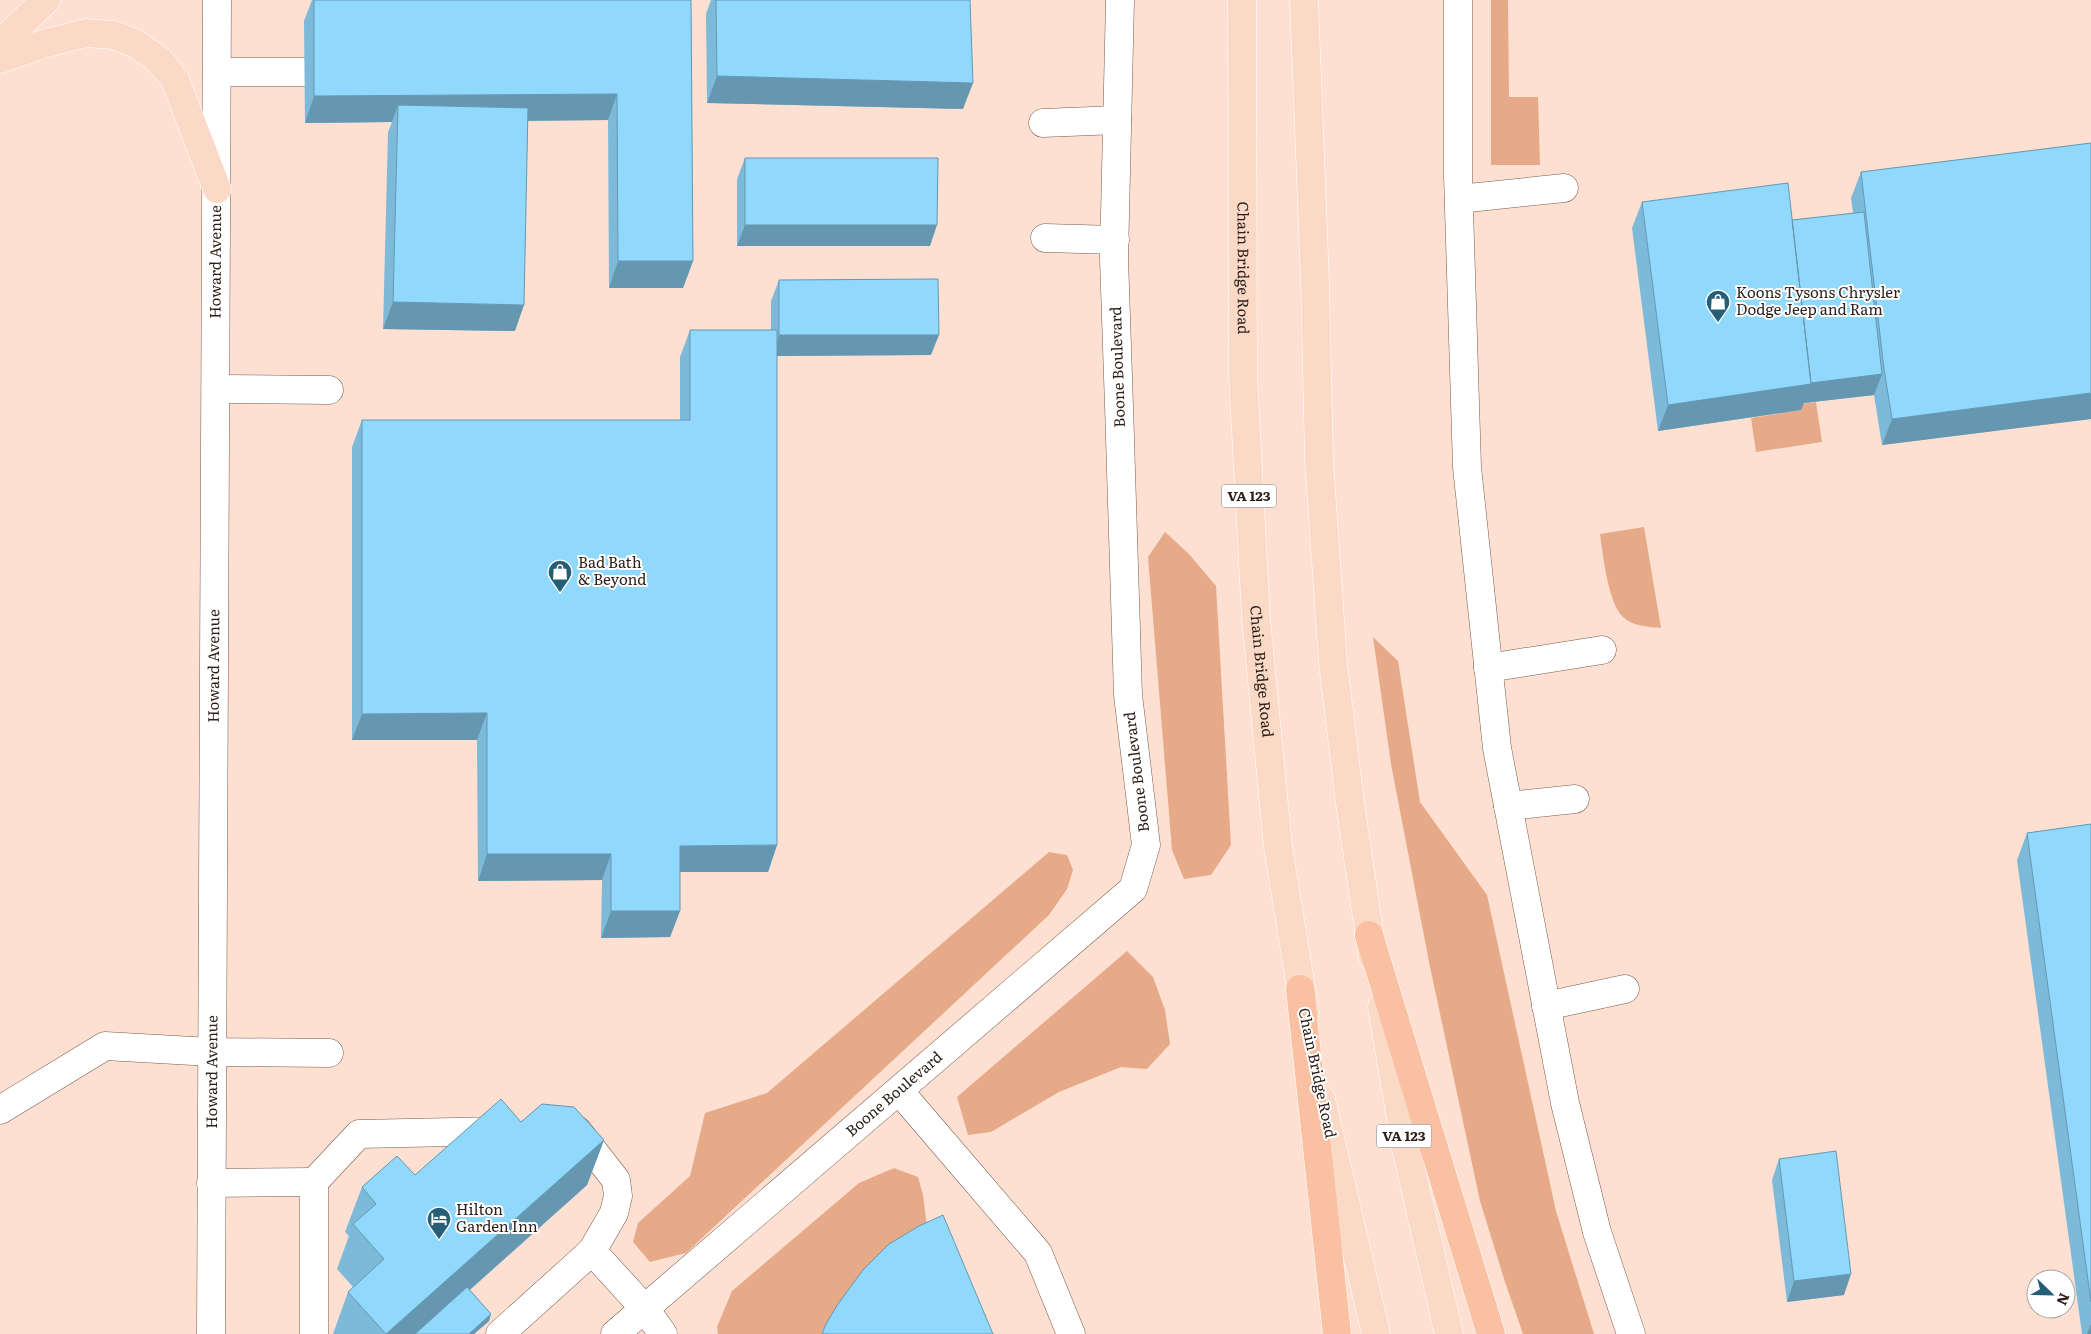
<svg xmlns="http://www.w3.org/2000/svg" width="2091" height="1334" font-family="Literata,serif">
<rect width="100%" height="100%" fill="#fde0d1"/>
<path fill="#e7aa89" d="M1491,0H1508L1509,97H1538L1540,165H1491Z
M1816,402L1822,442L1756,452L1751,418L1801,410L1800,404Z
M1644,527L1661,628C1649,627 1632,626 1623,617C1608,603 1603,555 1600,534Z
M1165,532L1189,554L1216,586L1231,845L1211,875L1184,879L1172,850L1148,557Z
M1373,637L1398,661L1420,802L1487,895L1556,1211L1594,1334H1523L1505,1282L1480,1201L1429,962L1391,764Z
M1049,852L1067,855L1073,870L1067,889L1049,915L686,1253L650,1262L633,1242L638,1223L690,1176L705,1113L767,1093Z
M1127,951L1153,977L1165,1010L1170,1044L1147,1069L1121,1067L1059,1092L991,1132L968,1135L957,1097Z
M894,1168L918,1177L923,1195L930,1251L829,1334H718L717,1327L732,1291L859,1183Z"/>
<g fill="none" stroke-linecap="round" stroke-linejoin="round">
<defs>
<g id="minor">
<path d="M1458,0V176L1467,467L1497,748L1565,1103L1597,1232L1631,1334"/>
<path d="M217,72H304"/>
<path d="M1043,123L1117,120"/>
<path d="M1459,199L1564,188"/>
<path d="M1045,238L1115,240"/>
<path d="M216,389L329,390"/>
<path d="M1488,668L1602,650"/>
<path d="M1508,806L1575,799"/>
<path d="M1546,1006L1625,989"/>
<path d="M900,1092L1038,1253L1071,1334"/>
<path d="M0,1110L105,1046L211,1052L329,1053"/>
<path d="M574,1130H577L616,1180L618,1196L614,1213L592,1251L645,1309L663,1334"/>
<path d="M314,1182L359,1134L501,1131"/>
<path d="M211,1183L314,1182V1334"/>
<path id="s1" d="M211,1334L217,0"/>
<path d="M500,1334L592,1251"/>
<path id="s2" d="M615,1334L1133,889L1146,845L1128,695L1119,406L1114,258L1120,0"/>
</g>
<g id="major">
<path id="s3" d="M1242,0L1243,376L1256,618L1278,847L1305,1012"/>
<path d="M1304,0L1315,282L1319,460L1333,663L1350,803L1373,958"/>
<path d="M0,44L46,0"/>
<path d="M0,59L43,44L86,33L113,35L135,43L160,61L175,80L217,189"/>
<path d="M1382,1007L1406,1148L1449,1334"/>
<path d="M1321,1099L1376,1334"/>
</g>
<path id="highway" d="M1369,935L1491,1334
M1300,989L1337,1334"/>
</defs>
<use href="#minor" stroke="#795a4a" stroke-width="29"/>
<use href="#major" stroke="#fff" stroke-width="29"/>
<use href="#highway" stroke="#fff" stroke-width="29"/>
<use href="#minor" stroke="#fff" stroke-width="28"/>
<use href="#major" stroke="#fbd9c7" stroke-width="28"/>
<use href="#highway" stroke="#f9c0a2" stroke-width="28"/>
</g>
<path fill="#7dbada" d="M312,0H691L693,261L683,288H609L608,120L528,121L515,331L383,329L388,132L392,122L305,123L304,21Z
M711,0H970L963,109L707,103L706,14Z
M2091,143V419L1882,445L1874,395L1804,403L1801,410L1658,431L1632,228L1642,202L1792,220L1853,213L1851,198L1861,172Z
M745,158L930,246H737V179Z
M779,280L931,355L777,356V845L768,872H680V911L670,937L601,938L602,880L478,881L477,740H352V447L362,420H680V357L690,330H771V301Z
M2091,824V1334H2082L2017,860L2027,833Z
M604,1140L587,1185L470,1290L491,1314L489,1321L474,1334H333L348,1292L353,1287L337,1269L349,1236L345,1232L362,1187L415,1175Z
M1779,1159L1844,1295L1787,1302L1772,1180Z"/>
<path fill="#6697b1" d="M717,76L973,83L963,109L707,103Z
M617,94L608,120L397,122L398,105L392,122L305,123L314,96Z
M745,225H937L930,246H737Z
M618,261H693L683,288H609Z
M393,302L524,305L515,331L383,329Z
M779,335H939L931,355L771,356Z
M1882,374L1874,395L1804,403L1801,410L1658,431L1668,405L1807,383Z
M2091,393V419L1882,445L1892,419Z
M487,713L477,740H352L362,714Z
M777,845L768,872H670L680,846Z
M487,854H611L602,880L478,881Z
M611,911H680L670,937L601,938Z
M604,1140L587,1185L420,1334H386Z
M1851,1274L1844,1295L1787,1302L1794,1281Z
M491,1314L489,1321L474,1334H469Z
M2091,1324V1334H2087Z"/>
<path fill="#91d8fd" stroke="#6697b1" d="M314,0H691L693,261H618L617,94L314,96Z
M716,0H970L973,83L717,76Z
M398,105L528,108L524,305L393,302Z
M2091,143V393L1892,419L1884,369L1861,172Z
M745,158H938L937,225H745Z
M1788,183L1811,384L1668,405L1642,202Z
M1864,212L1882,374L1811,383L1792,220Z
M938,279L939,335H779V280Z
M690,330H777V845L680,846V911H611V854H487V713L362,714V420H690Z
M2091,824V1302L2027,833Z
M501,1099L521,1122L542,1104L574,1107L604,1140L386,1334L348,1292L384,1259L353,1224L376,1204L362,1187L397,1156L415,1175Z
M1836,1151L1851,1274L1794,1281L1779,1159Z
M943,1215L993,1334H822L826,1324L838,1304L863,1270L889,1244L919,1226Z
M467,1287L491,1314L469,1334H415Z"/>
<defs>
<symbol id="shop-pin" viewBox="-11 -11 22 30"><path d="M0 17L-7.5 6A9.5 9.5 0 1 1 7.5 6Z" fill="#265e78" stroke="#fff"/><path d="M-5-2.5h2.3a2.7 3.5 0 0 1 5.4 0H5L5.5 6h-11ZM-1.5-2.5h3a1.5 2.3 0 0 0-3 0Z" fill="#fff"/></symbol>
<symbol id="hotel-pin" viewBox="-11 -11 22 30"><path d="M0 17L-7.5 6A9.5 9.5 0 1 1 7.5 6Z" fill="#265e78" stroke="#fff"/><path d="M-6-4.5h1.5V1H6V5H4.5V3h-9V5H-6ZM-4 0a1.8 1.8 0 1 1 3.6 0ZM.5 0V-2.5h3Q6-2.5 6 0Z" fill="#fff"/></symbol>
</defs>
<g fill-rule="evenodd">
<use href="#shop-pin" x="1704" y="288" width="28" height="38"/>
<use href="#shop-pin" x="546" y="558" width="28" height="38"/>
<use href="#hotel-pin" x="425" y="1205" width="28" height="38"/>
</g>
<g text-anchor="middle" stroke-width="4" stroke-linejoin="round" paint-order="stroke">
<g fill="#fff" stroke="#6b625d" stroke-width="1">
<rect x="1221.5" y="484.5" width="55" height="23" rx="4"/>
<rect x="1376.5" y="1124.5" width="55" height="23" rx="4"/>
</g>
<g font-size="14" font-weight="bold" fill="#2b1e17">
<text x="1249" y="501">VA 123</text>
<text x="1404" y="1141">VA 123</text>
</g>
<g font-size="15" fill="#2b1e17" stroke="#fff">
<text dy="5" stroke="none"><textPath href="#s1" startOffset="1072">Howard Avenue</textPath></text>
<text dy="5" stroke="none"><textPath href="#s3" startOffset="268">Chain Bridge Road</textPath></text>
<text transform="translate(1118 367) rotate(-92)" y="5">Boone Boulevard</text>
<text dy="5" stroke="none"><textPath href="#s1" startOffset="668">Howard Avenue</textPath></text>
<text dy="5" stroke="none"><textPath href="#s3" startOffset="672">Chain Bridge Road</textPath></text>
<text transform="translate(1137 772) rotate(-97)" y="5">Boone Boulevard</text>
<text dy="5" stroke="none"><textPath href="#s1" startOffset="262">Howard Avenue</textPath></text>
<text transform="translate(1317 1073) rotate(78)" y="5">Chain Bridge Road</text>
<text dy="5" stroke="none"><textPath href="#s2" startOffset="368">Boone Boulevard</textPath></text>
</g>
<g font-size="15" fill="#2b1e17" stroke="#fff" text-anchor="start">
<text x="1736" y="298">Koons Tysons Chrysler<tspan x="1736" dy="17">Dodge Jeep and Ram</tspan></text>
<text x="578" y="568">Bad Bath<tspan x="578" dy="17">&amp; Beyond</tspan></text>
<text x="456" y="1215">Hilton<tspan x="456" dy="17">Garden Inn</tspan></text>
</g>
</g>
<g transform="translate(2051 1294) rotate(113)"><circle r="24" fill="#ffffff" stroke="#aaa5a2"/>
<path d="M0-4L9 19L0 12L-9 19Z" fill="#265e78"/>
<text y="-8" font-size="14" font-weight="bold" text-anchor="middle" fill="#2b1e17">N</text>
</g>
</svg>
